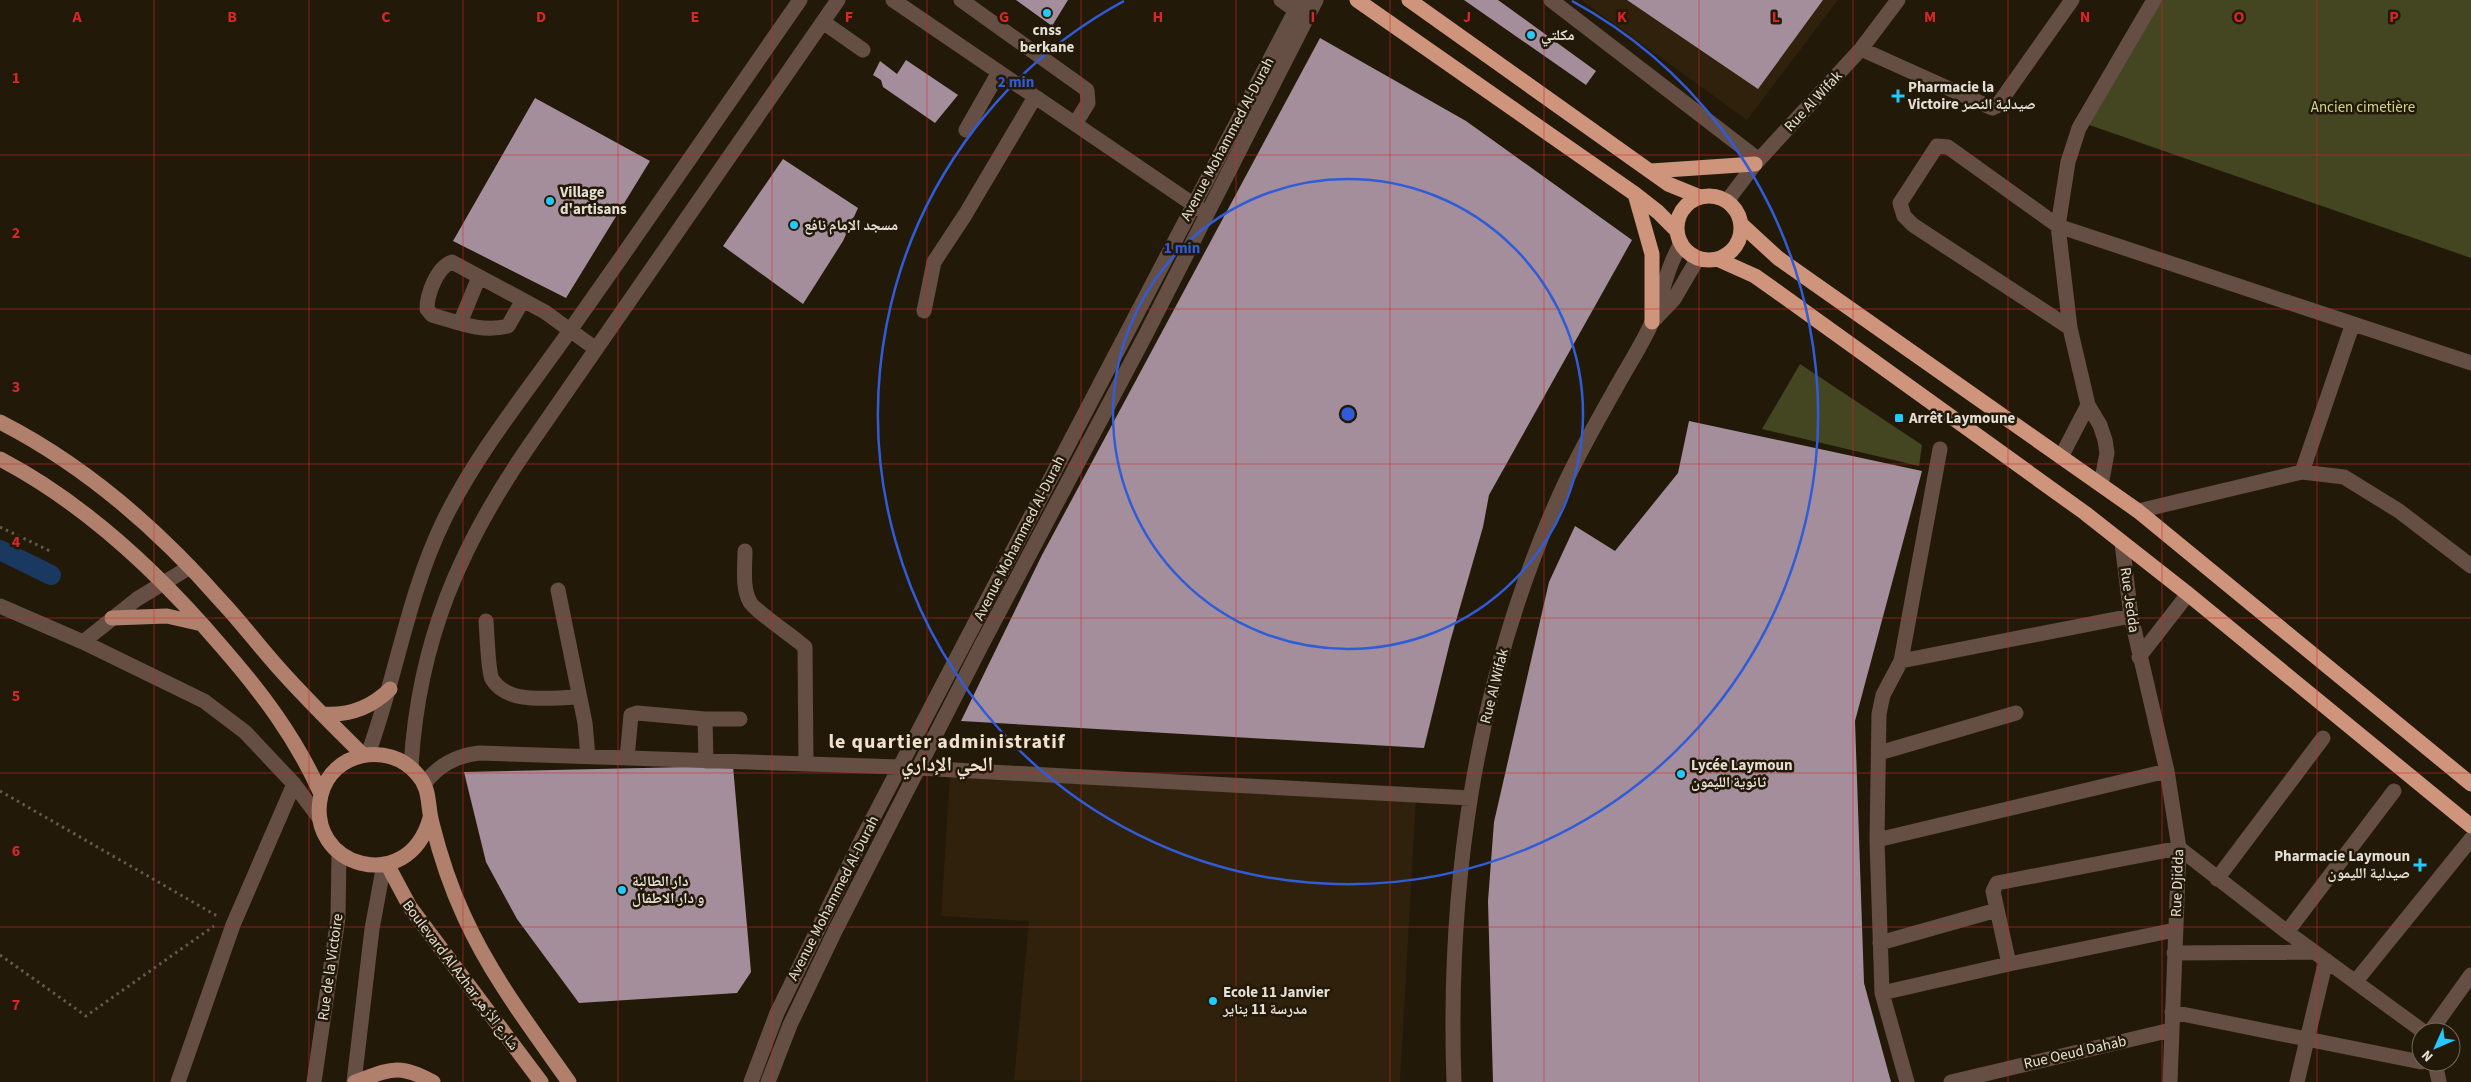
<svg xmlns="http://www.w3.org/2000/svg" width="2471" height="1082" font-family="'Source Sans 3','Noto Naskh Arabic',sans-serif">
<rect width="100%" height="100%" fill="#231909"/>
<path fill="#2f210b" d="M1581,0H1838L1747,120Z
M950,777L1416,798L1400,1082L1014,1080L1029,921L941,916Z"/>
<path fill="#434620" d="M2149,0H2471V258L2075,120Z
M1800,364L1922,445L1919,466L1762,429Z"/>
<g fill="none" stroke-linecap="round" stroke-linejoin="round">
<path stroke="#1a3961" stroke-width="20" d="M0,550L51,575"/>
</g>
<path fill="#a48e9b" d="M1016,0H1068L1052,26Z
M1464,0H1498L1596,71L1586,85Z
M1627,0H1823L1758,89Z
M1320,38L1466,121L1632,240L1489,495L1483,527L1450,642L1424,748L961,721L1042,555Z
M906,60L958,95L935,123L883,87L881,80L873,75L880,61L897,74Z
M535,98L650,161L566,298L453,241Z
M783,159L858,208L843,241L803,304L723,246Z
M1689,421L1922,471L1855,721L1864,983L1891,1082H1493L1488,901L1494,822L1549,582L1575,526L1615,551L1678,473Z
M733,766L751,972L737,993L579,1003L517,919L486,862L464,772Z"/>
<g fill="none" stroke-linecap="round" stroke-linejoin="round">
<path stroke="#635a4c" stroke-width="3" stroke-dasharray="2.5 4" stroke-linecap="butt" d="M0,527L50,551
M0,791L219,917
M0,955L86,1016L214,926"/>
<path stroke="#654e44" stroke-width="15" d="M893,0L1200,209
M961,0L1087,90L1088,103L1075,124
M1281,0L1302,15
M1551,0L1759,160
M823,22L863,50
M1861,49L1992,108L1997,106L2072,0
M966,130L999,72
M1727,201L1755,164L1861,49L1898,0
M523,300L508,326C481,333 457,322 432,315L427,309C427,294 437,267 452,262L545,312L596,349
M924,311L934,262L965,215L1035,97
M1653,321L1674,299L1698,258
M460,323L479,277
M2070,328L1913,225L1904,216L1900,203L1937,146L1948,147L2058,226L2471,363
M2061,457L2088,405
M2302,472L2352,326
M2101,485L2107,453L2105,440L2100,425L2088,405L2070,328L2058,226L2068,162L2079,128L2154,0
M2138,511L2302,472L2344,477L2399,511L2471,566
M2122,543L2131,616L2167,771L2179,848L2170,1082
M745,551C745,567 742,588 750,602C754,610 795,638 805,647L806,764
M558,590L585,723L588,757
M0,606L83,642L204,701L245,732L294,784L320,819
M486,621C487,632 488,671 492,679C508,706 554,697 579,697
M83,642L137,599L190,567
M2139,657L2188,594
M1901,661L2131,616
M705,719H740
M1879,753L2016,713
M368,754C397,675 407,596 444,520C478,451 527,392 571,329C648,220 723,110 800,0
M627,758L631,715L637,713L705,719L706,761
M411,767C418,642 460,545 531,443L838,0
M424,784C439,765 455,756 479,753L900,767L1470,798
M1877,840L2167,771
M2217,879L2323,738
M2287,932L2394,791
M1880,943L1997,910
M2174,953L2314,952
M2009,964L2175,930
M2356,981L2471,839
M1882,993L2009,964L1993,891L1997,883L2179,848L2287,932L2424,1032
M2172,1012L2421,1062
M2430,1032L2471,975
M2435,1062L2439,1082
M178,1082L233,925L294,784
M314,1082L338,918L339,852
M354,1082L372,929L384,864
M751,1082L777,1013L861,841L1301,0
M768,1082L790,1025L836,929L981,646L1145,336L1316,0
M1454,1082C1447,887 1475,690 1553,510C1571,467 1595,425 1618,384C1629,364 1643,343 1652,322C1663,294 1665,272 1681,243
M1907,1082L1882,993L1877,840L1879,714L1883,695L1901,661L1940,449
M1951,1082L2171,1030
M2297,1082L2326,960"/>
<path stroke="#b1806c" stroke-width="15" d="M0,422C86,466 159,530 222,602C241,622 258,645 276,665C304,697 334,726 363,755
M0,459C86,504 159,573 222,647C262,693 296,738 321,794
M112,618L167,616L202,624
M322,714C349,716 371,708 390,689
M430,818C408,898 304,866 321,795C332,751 389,741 417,774C431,789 427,805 432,823C440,855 450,886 464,916C491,976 531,1028 569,1082
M387,864L410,907L541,1082
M355,1082C391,1069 398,1063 433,1082"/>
<path stroke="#cf947c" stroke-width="15" d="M1357,0L1635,194L1658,212L1677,231
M1409,0L1668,184L1700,197
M1651,171L1755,164
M1635,194L1652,254V322
M1677 228a32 32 0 1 1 64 0a32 32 0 1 1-64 0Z
M1741,224L1778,258L2138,511L2471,784
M1717,259L1755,276L1772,288L2085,513L2188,594L2471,826"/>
</g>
<path fill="none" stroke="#d62828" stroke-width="1" stroke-opacity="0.55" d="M154,0V1082M309,0V1082M463,0V1082M618,0V1082M772,0V1082M927,0V1082M1081,0V1082M1236,0V1082M1390,0V1082M1544,0V1082M1699,0V1082M1853,0V1082M2008,0V1082M2162,0V1082M2317,0V1082M0,155H2471M0,309H2471M0,464H2471M0,618H2471M0,773H2471M0,927H2471"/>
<g fill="none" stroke="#315cd8" stroke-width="2.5">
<circle cx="1348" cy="414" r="235"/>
<path d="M1572 1A470 470 0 1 1 1124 1"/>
</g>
<g fill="#24c9fe" stroke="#231909" stroke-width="2">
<circle cx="1047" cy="13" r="5"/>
<circle cx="1531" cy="35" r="5"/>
<path d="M1895.5 88.5h5v5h5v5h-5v5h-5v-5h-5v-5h5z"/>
<circle cx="550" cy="201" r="5"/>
<circle cx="794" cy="225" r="5"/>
<rect x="1894" y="413" width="10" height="10" rx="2.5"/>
<circle cx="1681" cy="774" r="5"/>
<path d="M2417.5 857.5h5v5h5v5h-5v5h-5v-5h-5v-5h5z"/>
<circle cx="622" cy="890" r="5"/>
<circle cx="1213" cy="1001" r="5"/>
</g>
<g text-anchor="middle" stroke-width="5" stroke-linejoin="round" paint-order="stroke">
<g font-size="15" font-weight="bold" fill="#e6dfd5" stroke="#231909" text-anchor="start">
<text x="1047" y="35" text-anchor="middle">cnss<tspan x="1047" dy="17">berkane</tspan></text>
<text x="1541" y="40">مكلتي</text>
<text x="1908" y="92">Pharmacie la<tspan x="1908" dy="17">Victoire صيدلية النصر</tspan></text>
<text x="560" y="197">Village<tspan x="560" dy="17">d'artisans</tspan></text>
<text x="804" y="230">مسجد الإمام نافع</text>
<text x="1909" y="423">Arrêt Laymoune</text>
<text x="1691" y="770">Lycée Laymoun<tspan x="1691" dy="17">ثانوية الليمون</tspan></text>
<text x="2410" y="861" text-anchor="end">Pharmacie Laymoun<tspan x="2410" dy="17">صيدلية الليمون</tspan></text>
<text x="632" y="886">دار الطالبة<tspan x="632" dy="17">و دار الاطفال</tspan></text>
<text x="1223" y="997">Ecole 11 Janvier<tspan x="1223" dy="17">مدرسة 11 يناير</tspan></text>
</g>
<g font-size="15" fill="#e6dfd5" stroke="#231909">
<text transform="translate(1813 101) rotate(-47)" y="5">Rue Al Wifak</text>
<text transform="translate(1227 139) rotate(-62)" y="5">Avenue Mohammed Al-Durah</text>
<text transform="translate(1019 538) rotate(-63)" y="5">Avenue Mohammed Al-Durah</text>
<text transform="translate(2130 600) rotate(82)" y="5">Rue Jedda</text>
<text transform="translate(1494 686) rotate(-76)" y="5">Rue Al Wifak</text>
<text transform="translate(2177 883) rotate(-88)" y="5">Rue Djidda</text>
<text transform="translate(833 898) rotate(-63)" y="5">Avenue Mohammed Al-Durah</text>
<text transform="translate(330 967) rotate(-82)" y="5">Rue de la Victoire</text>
<text transform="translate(461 975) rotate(53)" y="5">Boulevard Al Azhar شارع الأزهر</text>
<text transform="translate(2075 1052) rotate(-13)" y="5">Rue Oeud Dahab</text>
</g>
<g font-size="15" fill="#cfd781" stroke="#231909">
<text x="2363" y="112">Ancien cimetière</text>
</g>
<g font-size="20" font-weight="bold" letter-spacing="1" fill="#efe1cd" stroke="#231909">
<text x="947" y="748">le quartier administratif<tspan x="947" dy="23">الحي الإداري</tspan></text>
</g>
</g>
<g font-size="16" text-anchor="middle" font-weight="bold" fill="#d62828" stroke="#231909" stroke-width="5" stroke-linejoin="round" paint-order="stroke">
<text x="77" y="22">A</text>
<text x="232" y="22">B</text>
<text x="386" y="22">C</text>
<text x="541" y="22">D</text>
<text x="695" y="22">E</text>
<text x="849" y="22">F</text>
<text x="1004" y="22">G</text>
<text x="1158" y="22">H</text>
<text x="1313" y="22">I</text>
<text x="1467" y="22">J</text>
<text x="1622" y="22">K</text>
<text x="1776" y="22">L</text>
<text x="1930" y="22">M</text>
<text x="2085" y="22">N</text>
<text x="2239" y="22">O</text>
<text x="2394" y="22">P</text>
<text x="16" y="83">1</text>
<text x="16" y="238">2</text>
<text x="16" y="392">3</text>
<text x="16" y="547">4</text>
<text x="16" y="701">5</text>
<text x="16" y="856">6</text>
<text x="16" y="1010">7</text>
</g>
<circle cx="1348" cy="414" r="8" fill="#315cd8" stroke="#231909" stroke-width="2.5"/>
<g font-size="15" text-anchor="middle" font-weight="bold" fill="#315cd8" stroke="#231909" stroke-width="5" stroke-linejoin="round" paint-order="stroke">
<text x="1016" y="87">2 min</text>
<text x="1182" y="253">1 min</text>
</g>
<g transform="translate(2436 1047) rotate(225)"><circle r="24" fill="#231909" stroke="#71685b"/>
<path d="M0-4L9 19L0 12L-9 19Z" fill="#24c9fe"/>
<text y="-8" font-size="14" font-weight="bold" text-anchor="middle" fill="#e6dfd5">N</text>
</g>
</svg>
